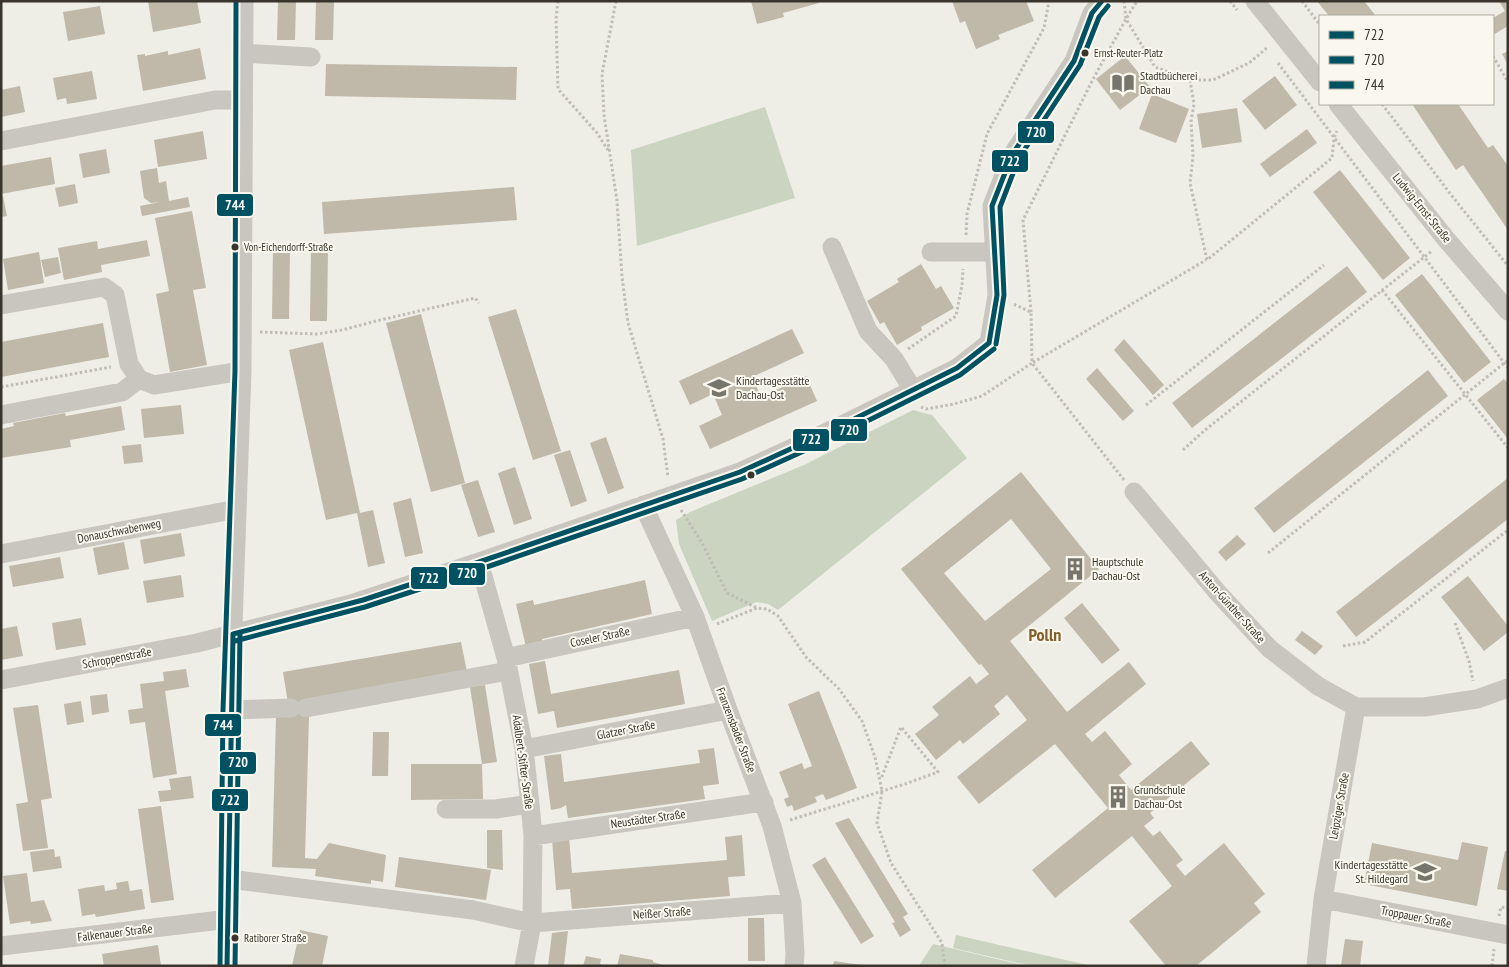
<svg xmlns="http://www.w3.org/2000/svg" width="1509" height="967" font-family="'PT Sans Narrow',sans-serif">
<rect width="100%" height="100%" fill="#eeede6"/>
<path fill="#cad4c1" d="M765,107L795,198L637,246L631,150Z
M913,410L932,415L967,458L778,610L768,604L756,602L712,621L679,544L676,520L690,512L804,465Z
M956,935L1092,966H1031L953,948Z
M933,944L1027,966H919Z"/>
<path fill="#c0b8a9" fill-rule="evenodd" d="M148,1H197L201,23L153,32Z
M278,1H296L295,40H277Z
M316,1H334L333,40H315Z
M751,1H819V3L783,13L784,17L757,24Z
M952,1H1026L1034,21L998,35L1000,39L976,49L965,21L960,23Z
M1317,1H1364L1376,16H1329Z
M1499,1H1508V26L1493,35V18L1505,11Z
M100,6L105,34L68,41L63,12Z
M200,48L206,79L143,91L137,55L145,54V56L168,51V55Z
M1508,51V65L1502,54Z
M1125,56L1150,87L1120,110L1096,79Z
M326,64L517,67L516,100L325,96Z
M92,71L97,99L67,104L66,98L57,100L53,78Z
M1275,76L1297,105L1265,130L1242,101Z
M20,86L25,112L1,117V90Z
M1152,94L1189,109L1176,143L1139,129Z
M1412,104H1458L1488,148L1493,145L1508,166V230L1463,165L1456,170Z
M1237,108L1242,142L1202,148L1197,114Z
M1307,129L1317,143L1270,177L1260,164Z
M203,131L207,159L158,167L154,140Z
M106,149L110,173L83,178L79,154Z
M51,157L55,184L1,194V166Z
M157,168L159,183L166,181L169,201L188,197L190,207L142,216L140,206L160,202L151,203L144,198L140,171Z
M1340,170L1410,258L1383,280L1313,192Z
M75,184L78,203L59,207L55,188Z
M514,187L517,220L324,234L322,202Z
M1,196H3L7,216L1,217Z
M192,211L206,288L193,290L207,365L170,372L156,294L169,291L155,218Z
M147,240L150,256L101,265L102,272L64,280L58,248L97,241L98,249Z
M273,248H290L289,319H272Z
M311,249L328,250L327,321H310Z
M39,252L44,283L8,290L3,259Z
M58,257L61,273L45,277L41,260Z
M921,264L936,289L941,286L954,308L921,327L922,330L897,345L884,322L880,324L867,301L899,282L897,279Z
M1347,266L1367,292L1192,428L1172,403Z
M1422,274L1491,362L1464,383L1395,295Z
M516,309L561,451L533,460L488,317Z
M421,314L465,483L431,492L386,323Z
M103,323L109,357L1,377V342Z
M792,329L804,353L752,377L761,397L806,376L817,401L710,449L699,426L722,415L713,394L690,405L679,381Z
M1124,339L1164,385L1153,395L1114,350Z
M323,342L360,513L373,510L385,563L368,567L357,513L326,520L289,350Z
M1097,368L1134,411L1123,421L1086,379Z
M1428,370L1448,396L1274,533L1254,508Z
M1504,379L1508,384V439L1477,400Z
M181,405L184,434L144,438L141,409Z
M121,406L125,430L70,440L71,447L1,458V429L14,426L13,423L65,413L66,416Z
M606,437L624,488L608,494L590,443Z
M141,444L143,462L124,464L122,446Z
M570,450L587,501L571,507L554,455Z
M515,467L532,519L514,525L498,473Z
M1021,472L1099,569L1010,641L1067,712L1129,662L1146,684L1085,734L1092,742L1105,731L1132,764L1119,775L1131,790L1191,741L1210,764L1150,813L1154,818L1144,826L1153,836L1160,831L1183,860L1176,865L1185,876L1224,843L1265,894L1254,903L1261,912L1196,966H1166L1129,921L1172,886L1132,836L1055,898L1032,870L1108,808L1055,744L979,804L957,777L1027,720L1007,695L994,706L1000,714L963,744L960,740L936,760L915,734L939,715L932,707L970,676L976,684L989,674L981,664L979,665L901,569ZM1011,519L1051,569L985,621L944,573Z
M1508,478V519L1356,637L1336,612Z
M478,480L495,532L478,537L461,485Z
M411,498L423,553L405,557L393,503Z
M181,533L185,556L144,564L140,540Z
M1237,535L1246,544L1226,561L1218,552Z
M124,542L129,569L98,575L93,548Z
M60,557L64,578L13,587L9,566Z
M181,575L184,597L147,603L143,581Z
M1468,576L1508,626V632L1484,651L1441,597Z
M645,580L652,614L542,639V643L526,647L516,604L533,600L534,605Z
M1082,603L1120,650L1102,664L1064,618Z
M81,618L86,645L56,650L52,623Z
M17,626L23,656L1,660V629Z
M1302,631L1323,646L1315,655L1295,640Z
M461,642L467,672L309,717L305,858L317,859L329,843L386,855L383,882L371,880V884L315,876L316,869L272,867L276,716L288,703L283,672Z
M545,661L551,694L679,670L685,704L557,728L554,711L538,714L529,664Z
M186,669L189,687L165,691L177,774L153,778L145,722L130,724L128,710L143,708L140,684L164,681L163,672Z
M485,685L497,762L482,764L483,799L411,800V764H482L470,687Z
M819,691L857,788L826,800L823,794L815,797L817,802L794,811L792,805L787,807L784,799L789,797L779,772L802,763L804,769L812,766L788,704Z
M107,694L109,712L92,715L90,696Z
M81,701L84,722L67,725L64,704Z
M38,705L52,798L41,800L48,848L23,851L16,804L28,802L13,708Z
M373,732H389L388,776H372Z
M714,748L719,784L703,786L705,799L568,818L566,805L561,808L551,810L544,756L561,754L564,782L700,763L698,750Z
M191,776L194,798L160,802L158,791L171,790L169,779Z
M161,806L174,900L151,903L138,809Z
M849,818L908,914L903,917L911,930L900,937L892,923L895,922L835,823Z
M487,830H502L503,870L487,868Z
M742,835L745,876L728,877L730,896L572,909L570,889L556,890L552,839L569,837L572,873L727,860L725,837Z
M1462,842L1488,847L1477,906L1364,884L1372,843L1458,860Z
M54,849L55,857L60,856L62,868L33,872L30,852Z
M1505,851H1508V891L1497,889Z
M399,857L491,870L486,900L395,887Z
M825,857L874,936L861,944L812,865Z
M27,873L31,902L44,900L52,921L31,924L30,921L10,924L3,876Z
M128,881L130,891L142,889L145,909L96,917L95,914L82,916L78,889L104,885L105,891L117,889L116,883Z
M748,918H764L765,961H748Z
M300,930L328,936L322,966H292Z
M568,931L564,966H548L552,933Z
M1345,939L1363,941L1360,966H1341Z
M158,945L161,966H104L102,954Z
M620,954L653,960V962L666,966H617Z
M586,956L601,959L600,964L606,966H583Z
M834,961L861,965V966H833Z"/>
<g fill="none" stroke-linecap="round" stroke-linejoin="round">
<path stroke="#bfbdb6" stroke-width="3" stroke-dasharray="2.5 2.5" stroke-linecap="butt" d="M558,1L556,19L558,89L597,133L608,150
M616,1L602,74L604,115L617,201L622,277L628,323L663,439L668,477
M1124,1L1126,19L1155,67L1190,80H1213L1249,63L1268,47
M1230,1L1237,10
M1302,1L1320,25
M1493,56L1508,82
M1278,63L1508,368
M1190,80L1194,104L1191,121L1193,156L1190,183L1207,260L1332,158L1334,138L1337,131
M1382,104L1452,196L1508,266
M966,235L967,214L987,134L1044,28L1049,1
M1382,290L1508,448
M1031,312L1023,220L1091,83L1126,19L1137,1
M260,332L317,334L342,330L376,321L475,298L479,303
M908,349L956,316L962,285L963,269
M1,387L111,367
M1146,405L1324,265
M921,407L926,409L954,404L982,396L1032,363L1031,312L1013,304
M1183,450L1205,430L1432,251
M1124,480L1032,363L1206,260
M681,510L702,543L727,593L757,608
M1268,553L1508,360
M1455,623L1469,661L1473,681
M717,624L757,608L767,609L778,616L806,657L839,689L862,721L875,757L882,791L877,823L891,863L942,943L945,966
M1343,646L1365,642L1508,530
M790,820L905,784L938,772L901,727L881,779
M1499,916L1501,907L1508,908
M1492,966L1494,949"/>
<path stroke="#c8c6be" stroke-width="19" d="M1255,1L1320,82
M243,53L311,57
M1338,104L1446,239L1508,311
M1,141L215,100H243
M832,247L868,331L894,359L913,390
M931,252H995
M1,305L104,287L115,295L129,364L139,379L154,385L242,371
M1,415L122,392L139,379
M1134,492L1218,593L1270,649L1318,686L1356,707H1424L1477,699L1508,688
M643,505L695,617L728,710L772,826L792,903L795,954L794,966
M1,554L237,509
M479,562L506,658L524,749L530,804L533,836L532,923L524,966
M506,658L695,617
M1,680L197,643L351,604L479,562L740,472L834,429L957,368L989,343L997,295L992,206L1012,155L1074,61L1092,13L1102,1
M306,708L508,671
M230,710L291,708
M524,749L728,710
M446,809H496L530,804
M533,836L764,802
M229,879L473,910L532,923L792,903
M1323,899L1508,935
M1,946L229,919
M227,966L229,879L230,710L242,371L244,1
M1316,966L1323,899L1356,707"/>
<defs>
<path id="bus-1" d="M989,343L997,295L992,206L1012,155L1074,61L1092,13L1102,1
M233,634L363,600L479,562L740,472L834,429L957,368L989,343
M227,966L233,634"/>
<path id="bus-2" d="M996,344L1004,295L1000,207L1019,158L1080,65L1099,17L1108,6
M235,641L365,607L481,569L742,479L837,436L960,375L994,349
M235,966L240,634"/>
<path id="bus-3" d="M220,966L223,710L235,371L236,1"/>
</defs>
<use href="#bus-1" stroke="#faf8ee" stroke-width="9"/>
<use href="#bus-2" stroke="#faf8ee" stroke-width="9"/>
<use href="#bus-3" stroke="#faf8ee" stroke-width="9"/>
<use href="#bus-1" stroke="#005262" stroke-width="5"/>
<use href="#bus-2" stroke="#005262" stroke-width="5"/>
<use href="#bus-3" stroke="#005262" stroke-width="5"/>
</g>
<defs>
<symbol id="library-bare" viewBox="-9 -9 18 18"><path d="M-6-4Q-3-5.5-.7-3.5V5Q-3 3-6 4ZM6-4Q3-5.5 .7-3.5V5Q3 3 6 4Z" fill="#78756d" stroke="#faf8ee" stroke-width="2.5" paint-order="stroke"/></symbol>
<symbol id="school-bare" viewBox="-9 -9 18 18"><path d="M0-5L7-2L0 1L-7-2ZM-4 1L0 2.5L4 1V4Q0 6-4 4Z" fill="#78756d" stroke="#faf8ee" stroke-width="2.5" paint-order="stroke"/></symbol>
<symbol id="building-bare" viewBox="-9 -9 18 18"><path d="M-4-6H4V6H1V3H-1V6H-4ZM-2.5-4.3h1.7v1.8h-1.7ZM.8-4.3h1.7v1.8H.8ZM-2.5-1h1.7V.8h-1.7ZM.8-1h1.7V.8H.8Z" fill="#78756d" stroke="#faf8ee" stroke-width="2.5" paint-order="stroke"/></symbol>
</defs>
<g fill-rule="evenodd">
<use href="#library-bare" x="1107" y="67" width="32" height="32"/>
<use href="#school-bare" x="703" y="372" width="32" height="32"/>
<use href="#building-bare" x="1059" y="553" width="32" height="32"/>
<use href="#building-bare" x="1102" y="781" width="32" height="32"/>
<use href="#school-bare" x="1409" y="856" width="32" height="32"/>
</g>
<g fill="#39352c" stroke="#faf8ee" stroke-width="2">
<circle cx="1085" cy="53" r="4.5"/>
<circle cx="235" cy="247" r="4.5"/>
<circle cx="751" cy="475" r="4.5"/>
<circle cx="235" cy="938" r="4.5"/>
</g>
<g text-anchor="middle" stroke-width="4" stroke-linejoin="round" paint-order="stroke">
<g font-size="11" fill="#39352c" stroke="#faf8ee" text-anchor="start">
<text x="1094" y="57">Ernst-Reuter-Platz</text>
<text x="244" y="251">Von-Eichendorff-Straße</text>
<text x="244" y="942">Ratiborer Straße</text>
</g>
<g font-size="12" fill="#39352c" stroke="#faf8ee" text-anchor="start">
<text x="1140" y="80">Stadtbücherei<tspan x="1140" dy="14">Dachau</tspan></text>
<text x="736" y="385">Kindertagesstätte<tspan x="736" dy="14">Dachau-Ost</tspan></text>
<text x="1092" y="566">Hauptschule<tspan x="1092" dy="14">Dachau-Ost</tspan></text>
<text x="1134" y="794">Grundschule<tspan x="1134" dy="14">Dachau-Ost</tspan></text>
<text x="1408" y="869" text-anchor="end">Kindertagesstätte<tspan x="1408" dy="14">St. Hildegard</tspan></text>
</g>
<g font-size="12" fill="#39352c" stroke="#faf8ee">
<text transform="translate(1422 208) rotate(51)" y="4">Ludwig-Ernst-Straße</text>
<text transform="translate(119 531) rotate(-11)" y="4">Donauschwabenweg</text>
<text transform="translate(1232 607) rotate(48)" y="4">Anton-Günther-Straße</text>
<text transform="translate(600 637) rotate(-12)" y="4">Coseler Straße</text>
<text transform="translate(117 658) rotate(-11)" y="4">Schroppenstraße</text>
<text transform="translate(626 730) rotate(-11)" y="4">Glatzer Straße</text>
<text transform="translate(736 730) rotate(69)" y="4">Franzensbader Straße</text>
<text transform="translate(523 762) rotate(82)" y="4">Adalbert-Stifter-Straße</text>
<text transform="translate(1339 806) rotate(-80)" y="4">Leipziger Straße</text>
<text transform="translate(648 819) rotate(-8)" y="4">Neustädter Straße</text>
<text transform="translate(662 913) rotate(-4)" y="4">Neißer Straße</text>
<text transform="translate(1416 917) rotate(11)" y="4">Troppauer Straße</text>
<text transform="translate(115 933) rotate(-7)" y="4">Falkenauer Straße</text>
</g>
<g font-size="18" font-weight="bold" fill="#825f2b" stroke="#faf8ee">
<text x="1045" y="641">Polln</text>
</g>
</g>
<g stroke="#faf8ee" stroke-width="2">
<rect x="1017" y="120" width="38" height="24" rx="5" fill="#005262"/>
<rect x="991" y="149" width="38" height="24" rx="5" fill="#005262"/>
<rect x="216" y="193" width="38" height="24" rx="5" fill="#005262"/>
<rect x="830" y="418" width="38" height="24" rx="5" fill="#005262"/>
<rect x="792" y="428" width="38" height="24" rx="5" fill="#005262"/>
<rect x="448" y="562" width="38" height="24" rx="5" fill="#005262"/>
<rect x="410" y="566" width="38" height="24" rx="5" fill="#005262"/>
<rect x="204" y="713" width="38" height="24" rx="5" fill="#005262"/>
<rect x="219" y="751" width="38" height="24" rx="5" fill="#005262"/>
<rect x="211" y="788" width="38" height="24" rx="5" fill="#005262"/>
</g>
<g font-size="14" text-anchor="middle" font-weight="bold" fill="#fff">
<text x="1036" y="137">720</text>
<text x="1010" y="166">722</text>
<text x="235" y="210">744</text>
<text x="849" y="435">720</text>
<text x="811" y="444">722</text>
<text x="467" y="578">720</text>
<text x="429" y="583">722</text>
<text x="223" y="730">744</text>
<text x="238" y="767">720</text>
<text x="230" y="805">722</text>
</g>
<rect width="1509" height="967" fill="none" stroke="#39352c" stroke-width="5"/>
<rect x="1319" y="15" width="175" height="90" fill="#faf8ee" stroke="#adaaa0"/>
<rect x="1329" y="31" width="25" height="8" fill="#005262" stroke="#adaaa0"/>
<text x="1364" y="40" font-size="15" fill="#39352c">722</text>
<rect x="1329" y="56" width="25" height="8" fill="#005262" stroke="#adaaa0"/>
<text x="1364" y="65" font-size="15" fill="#39352c">720</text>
<rect x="1329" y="81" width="25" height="8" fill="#005262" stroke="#adaaa0"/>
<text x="1364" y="90" font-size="15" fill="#39352c">744</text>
</svg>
